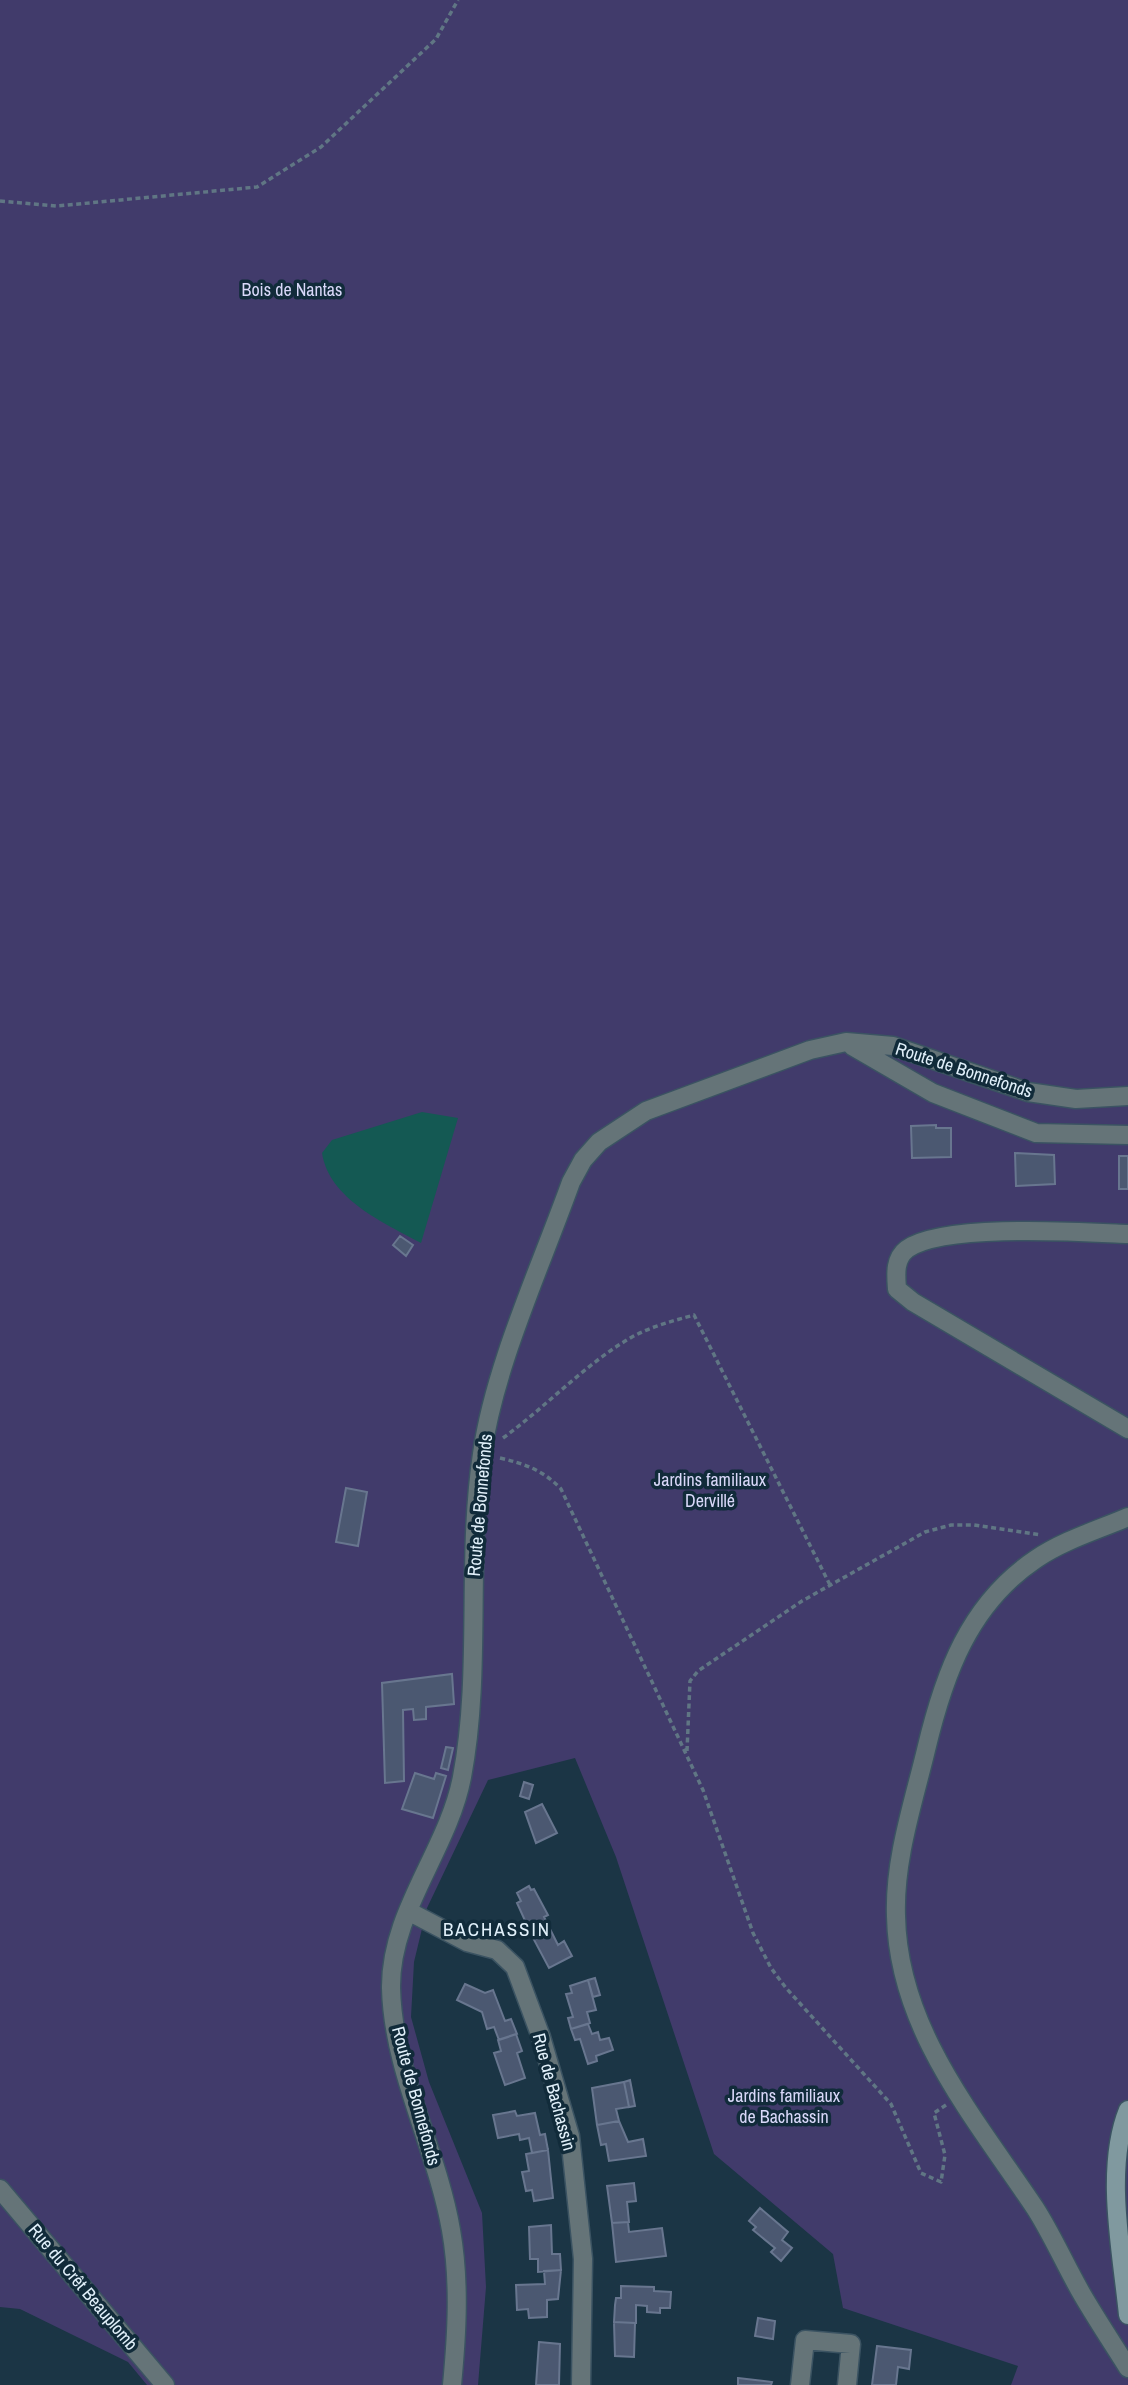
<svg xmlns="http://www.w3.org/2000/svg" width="1128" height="2385" font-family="'Archivo Narrow',sans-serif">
<rect width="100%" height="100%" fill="#1b3545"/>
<path fill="#413b6b" d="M0,0H1128V2385H1011L1018,2366L843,2308L833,2254L714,2154L616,1857L575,1758L488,1780L427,1908L414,1962L411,2017L429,2082L482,2213L486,2287L478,2385H147L128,2362L20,2309L0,2307Z"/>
<path fill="#145953" d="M422,1112L458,1118L421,1243C384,1223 329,1199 322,1153L332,1140Z"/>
<path fill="#4b5871" stroke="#68768f" stroke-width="2" d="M936,1125V1128H951V1157L912,1158L911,1126Z
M1015,1153L1054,1155L1055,1184L1016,1186Z
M1119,1156H1128V1189H1119Z
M400,1236L413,1245L406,1256L393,1245Z
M346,1488L367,1492L358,1546L336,1542Z
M452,1674L454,1704L426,1707V1719L414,1720L413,1709L403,1710L404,1781L385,1783L382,1683Z
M446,1747L453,1748L448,1770L441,1768Z
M415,1773L434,1779L436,1773L446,1776L433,1818L402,1809Z
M524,1782L533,1785L529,1799L520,1796Z
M542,1804L557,1833L536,1843L525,1812Z
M529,1886L531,1890L534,1889L548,1915L544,1917L549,1927L532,1936L517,1903L521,1901L517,1893Z
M549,1927L558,1945L564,1941L572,1956L549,1968L532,1936Z
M595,1978L600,1995L593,1997L588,1980Z
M588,1980L596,2010L587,2012L590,2023L571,2029L568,2018L573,2017L566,1994L572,1993L570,1986Z
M465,1984L485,1993L493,1990L505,2021L511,2019L517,2034L499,2040L494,2027L487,2029L482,2012L457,2000Z
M588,2024L592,2034L598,2032L600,2040L609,2038L613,2050L596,2056L597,2061L588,2064L580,2039L575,2040L571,2029Z
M516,2034L522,2051L517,2053L525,2078L505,2085L494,2053L501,2051L498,2040Z
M630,2080L635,2106L629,2107L624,2082Z
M624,2082L629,2107L616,2109L619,2121L597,2125L592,2088Z
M515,2111L517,2116L535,2113L540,2135L545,2134L548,2150L532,2153L529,2138L520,2140L519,2134L498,2138L493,2115Z
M619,2121L628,2142L643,2139L646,2156L609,2161L606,2144L601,2145L597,2125Z
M548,2150L553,2198L534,2201L532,2190L526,2191L522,2172L529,2171L526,2154Z
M634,2183L636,2201L627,2202L629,2222L612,2223L607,2186Z
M760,2208L788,2232L782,2240L792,2248L781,2261L771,2252L775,2248L753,2230L756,2227L749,2221Z
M628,2222L629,2232L662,2228L666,2256L616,2262L612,2223Z
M551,2225L552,2254H560L561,2270L538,2272V2259H530L529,2227Z
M561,2270L558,2299L547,2300V2317L529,2318L528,2309L517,2310L516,2285L545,2284L544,2271Z
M621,2286L654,2287V2291L671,2292L670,2308H660V2313L647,2312V2306L636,2305V2323L614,2322L615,2305L616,2298H621Z
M758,2318L775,2321L773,2339L755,2336Z
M614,2322L635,2323L634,2357L615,2356Z
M539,2342L560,2344L559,2385H536Z
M877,2346L911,2350L909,2369L898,2367L896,2385H872Z
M738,2378L772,2382L771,2385H738Z"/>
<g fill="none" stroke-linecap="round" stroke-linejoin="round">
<defs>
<path id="minor" d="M852,1046L933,1093L1036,1133L1128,1135
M1128,1234C1082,1232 943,1223 907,1249C894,1259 896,1275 897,1289L913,1302L1128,1429
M1128,1517C1098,1530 1064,1540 1036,1559C969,1604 944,1674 926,1750C913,1804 894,1860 896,1916C898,2029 975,2118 1035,2208C1053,2236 1066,2267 1083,2296C1097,2320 1113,2344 1128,2368
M408,1911L467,1942L497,1950L515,1967L541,2037L570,2136L583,2259L581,2385
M452,2385C457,2333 460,2281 451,2230C437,2149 393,2072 391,1988C390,1912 448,1850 462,1777C482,1671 466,1561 482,1454C494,1367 541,1266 571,1182L583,1160L599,1142L646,1111L810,1050L846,1042L893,1046L1028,1092L1076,1099L1128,1096
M800,2385L805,2340L851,2344L847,2385"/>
<path id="tertiary" d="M0,2189L165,2385"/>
<path id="secondary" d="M1128,2110C1104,2169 1122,2253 1128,2315"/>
</defs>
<use href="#minor" stroke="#3b5362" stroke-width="21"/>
<use href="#tertiary" stroke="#3b5362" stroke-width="21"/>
<use href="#secondary" stroke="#3b5362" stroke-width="21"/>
<path stroke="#607684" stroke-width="3.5" stroke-dasharray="5 3.5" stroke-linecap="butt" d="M0,201L57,206L257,187L321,147L436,39L458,0
M503,1438C547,1406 585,1364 632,1337C652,1326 673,1321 694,1315L831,1587
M500,1458C525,1464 543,1470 561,1489L703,1790L753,1933L771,1968L786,1988L891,2104L921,2173L941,2182L945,2155L934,2113L946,2105
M687,1751L690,1681L698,1671L802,1601L925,1532L951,1525H974L1041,1535"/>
<use href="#minor" stroke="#657478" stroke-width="18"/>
<use href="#tertiary" stroke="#657478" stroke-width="18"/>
<use href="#secondary" stroke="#80999f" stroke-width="18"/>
</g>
<g text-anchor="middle" stroke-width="7" stroke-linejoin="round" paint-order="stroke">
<g font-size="18" fill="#d9d8f9" stroke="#112b3a">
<text x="292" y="296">Bois de Nantas</text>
<text x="710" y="1486">Jardins familiaux<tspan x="710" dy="21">Dervillé</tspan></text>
<text x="784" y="2102">Jardins familiaux<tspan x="784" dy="21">de Bachassin</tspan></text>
</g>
<g font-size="18" fill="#e1f0fa" stroke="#112b3a">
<text transform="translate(964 1070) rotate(18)" y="6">Route de Bonnefonds</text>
<text transform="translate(480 1505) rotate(-85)" y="6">Route de Bonnefonds</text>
<text transform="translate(554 2092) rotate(75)" y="6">Rue de Bachassin</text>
<text transform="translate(416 2096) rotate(75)" y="6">Route de Bonnefonds</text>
<text transform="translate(83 2287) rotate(50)" y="6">Rue du Crêt Beauplomb</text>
</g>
<g font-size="19" letter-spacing="2" fill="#e1f0fa" stroke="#112b3a">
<text x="497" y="1936">BACHASSIN</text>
</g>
</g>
</svg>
